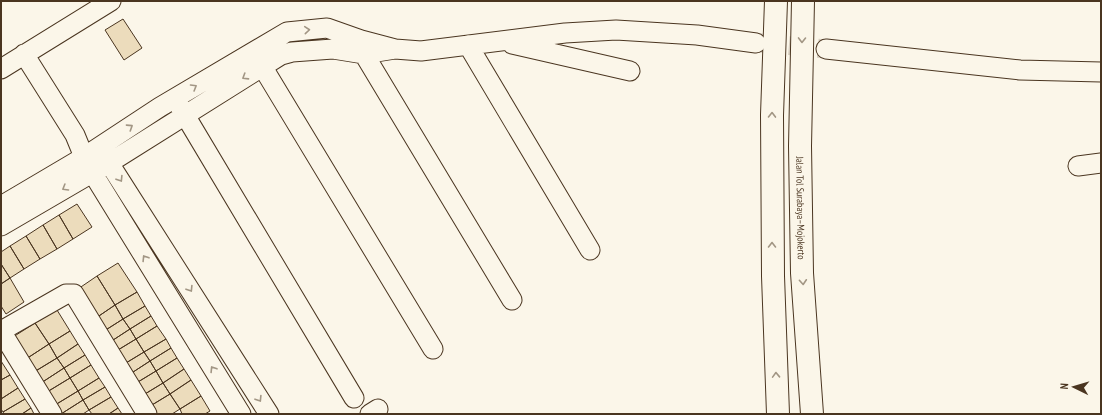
<svg xmlns="http://www.w3.org/2000/svg" width="1102" height="415" font-family="'PT Sans Narrow',sans-serif">
<rect width="100%" height="100%" fill="#fbf6e9"/>
<path fill="#ecdcbc" stroke="#4a3520" d="M123,19L142,48L124,60L105,30Z
M77,204L92,227L73,239L59,215Z
M59,215L73,239L57,249L43,225Z
M43,225L57,249L40,259L26,236Z
M26,236L40,259L24,269L10,246Z
M10,246L24,269L10,278L1,264V252Z
M118,263L137,292L115,305L97,276Z
M1,264L10,278L1,284Z
M97,276L115,305L93,320L75,291Z
M10,278L24,302L6,314L1,306V284Z
M137,292L145,306L123,319L115,305Z
M115,305L123,319L101,333L93,320Z
M145,306L151,316L130,329L123,319Z
M57,310L70,331L49,344L35,323Z
M151,316L157,326L136,339L130,329Z
M123,319L130,329L107,344L101,333Z
M35,323L49,344L26,359L13,337Z
M157,326L166,339L144,352L136,339Z
M130,329L136,339L113,353L107,344Z
M70,331L78,344L57,358L49,344Z
M136,339L144,352L121,366L113,353Z
M166,339L171,348L150,361L144,352Z
M49,344L57,358L34,372L26,359Z
M78,344L85,355L64,368L57,358Z
M171,348L177,358L156,371L150,361Z
M144,352L150,361L127,376L121,366Z
M85,355L91,365L70,378L64,368Z
M57,358L64,368L41,383L34,372Z
M177,358L184,369L163,383L156,371Z
M1,361L10,375L1,380Z
M150,361L156,371L133,385L127,376Z
M91,365L99,378L78,391L70,378Z
M64,368L70,378L47,392L41,383Z
M184,369L191,380L170,394L163,383Z
M156,371L163,383L140,397L133,385Z
M10,375L18,388L1,399V380Z
M70,378L78,391L55,405L47,392Z
M99,378L105,387L83,400L78,391Z
M191,380L201,396L180,409L170,394Z
M163,383L170,394L147,408L140,397Z
M105,387L111,397L89,410L83,400Z
M18,388L25,399L3,412L1,409V399Z
M78,391L83,400L61,414L55,405Z
M170,394L180,409L172,414H151L147,408Z
M201,396L210,411L205,414H182L180,409Z
M111,397L118,408L109,414H92L89,410Z
M25,399L31,408L22,414H4L3,412Z
M83,400L89,410L83,414H61Z
M31,408L34,414H22Z
M118,408L122,414H109Z"/>
<g fill="none" stroke-linecap="round" stroke-linejoin="round">
<path stroke="#d8cfc1" stroke-width="19" stroke-dasharray="19 10" stroke-linecap="butt" d="M760,43L826,49"/>
<defs>
<path id="minor" d="M361,43L364,54L512,300
M512,44L630,71
M468,45L590,250
M395,49L421,51L565,33L616,30L697,35L756,43
M826,49L1020,70L1101,72
M24,54L75,135L84,157L92,172L241,414
M262,66L433,349
M1,69L111,1
M179,105L354,398
M102,152L269,414
M1078,166L1101,163
M1,206L84,157L160,107L287,32L327,28L361,40L395,49L364,54L333,49L292,52L281,55L109,163L1,226
M52,414L1,331L66,294H74L147,414
M370,414L378,409"/>
<g id="highway">
<path d="M776,1L772,115L773,276L778,414"/>
<path id="s1" d="M803,1L800,146L802,273L812,414"/>
</g>
</defs>
<use href="#minor" stroke="#4a3520" stroke-width="21"/>
<use href="#highway" stroke="#4a3520" stroke-width="24"/>
<use href="#minor" stroke="#fbf6e9" stroke-width="19"/>
<use href="#highway" stroke="#fbf6e9" stroke-width="22"/>
</g>
<defs><path id="oneway-chevron" d="M-2-3.5L2.5 0L-2 3.5" fill="none" stroke-width="1.6" stroke-linecap="round" stroke-linejoin="round"/></defs>
<g stroke="#a29684">
<use href="#oneway-chevron" transform="translate(307 30) rotate(-5)"/>
<use href="#oneway-chevron" transform="translate(802 40) rotate(91)"/>
<use href="#oneway-chevron" transform="translate(245 77) rotate(148)"/>
<use href="#oneway-chevron" transform="translate(194 87) rotate(-31)"/>
<use href="#oneway-chevron" transform="translate(772 115) rotate(-89)"/>
<use href="#oneway-chevron" transform="translate(130 127) rotate(-33)"/>
<use href="#oneway-chevron" transform="translate(120 179) rotate(58)"/>
<use href="#oneway-chevron" transform="translate(65 188) rotate(149)"/>
<use href="#oneway-chevron" transform="translate(772 245) rotate(-90)"/>
<use href="#oneway-chevron" transform="translate(145 258) rotate(-122)"/>
<use href="#oneway-chevron" transform="translate(803 282) rotate(86)"/>
<use href="#oneway-chevron" transform="translate(190 289) rotate(58)"/>
<use href="#oneway-chevron" transform="translate(213 369) rotate(-122)"/>
<use href="#oneway-chevron" transform="translate(776 375) rotate(-92)"/>
<use href="#oneway-chevron" transform="translate(259 399) rotate(58)"/>
</g>
<g text-anchor="middle" stroke-width="3" stroke-linejoin="round" paint-order="stroke">
<g font-size="10" fill="#4a3520" stroke="#fbf6e9">
<text dy="4" stroke="none"><textPath href="#s1" startOffset="207">Jalan Tol Surabaya–Mojokerto</textPath></text>
</g>
</g>
<rect width="1102" height="415" fill="none" stroke="#4a3520" stroke-width="4"/>
<g transform="translate(1074 387) rotate(275)" stroke="#fbf6e9" stroke-width="3" paint-order="stroke">
<path d="M0-3L7 15L0 10L-7 15Z" fill="#4a3520"/>
<text y="-6" font-size="11" font-weight="bold" text-anchor="middle" fill="#4a3520">N</text>
</g>
</svg>
